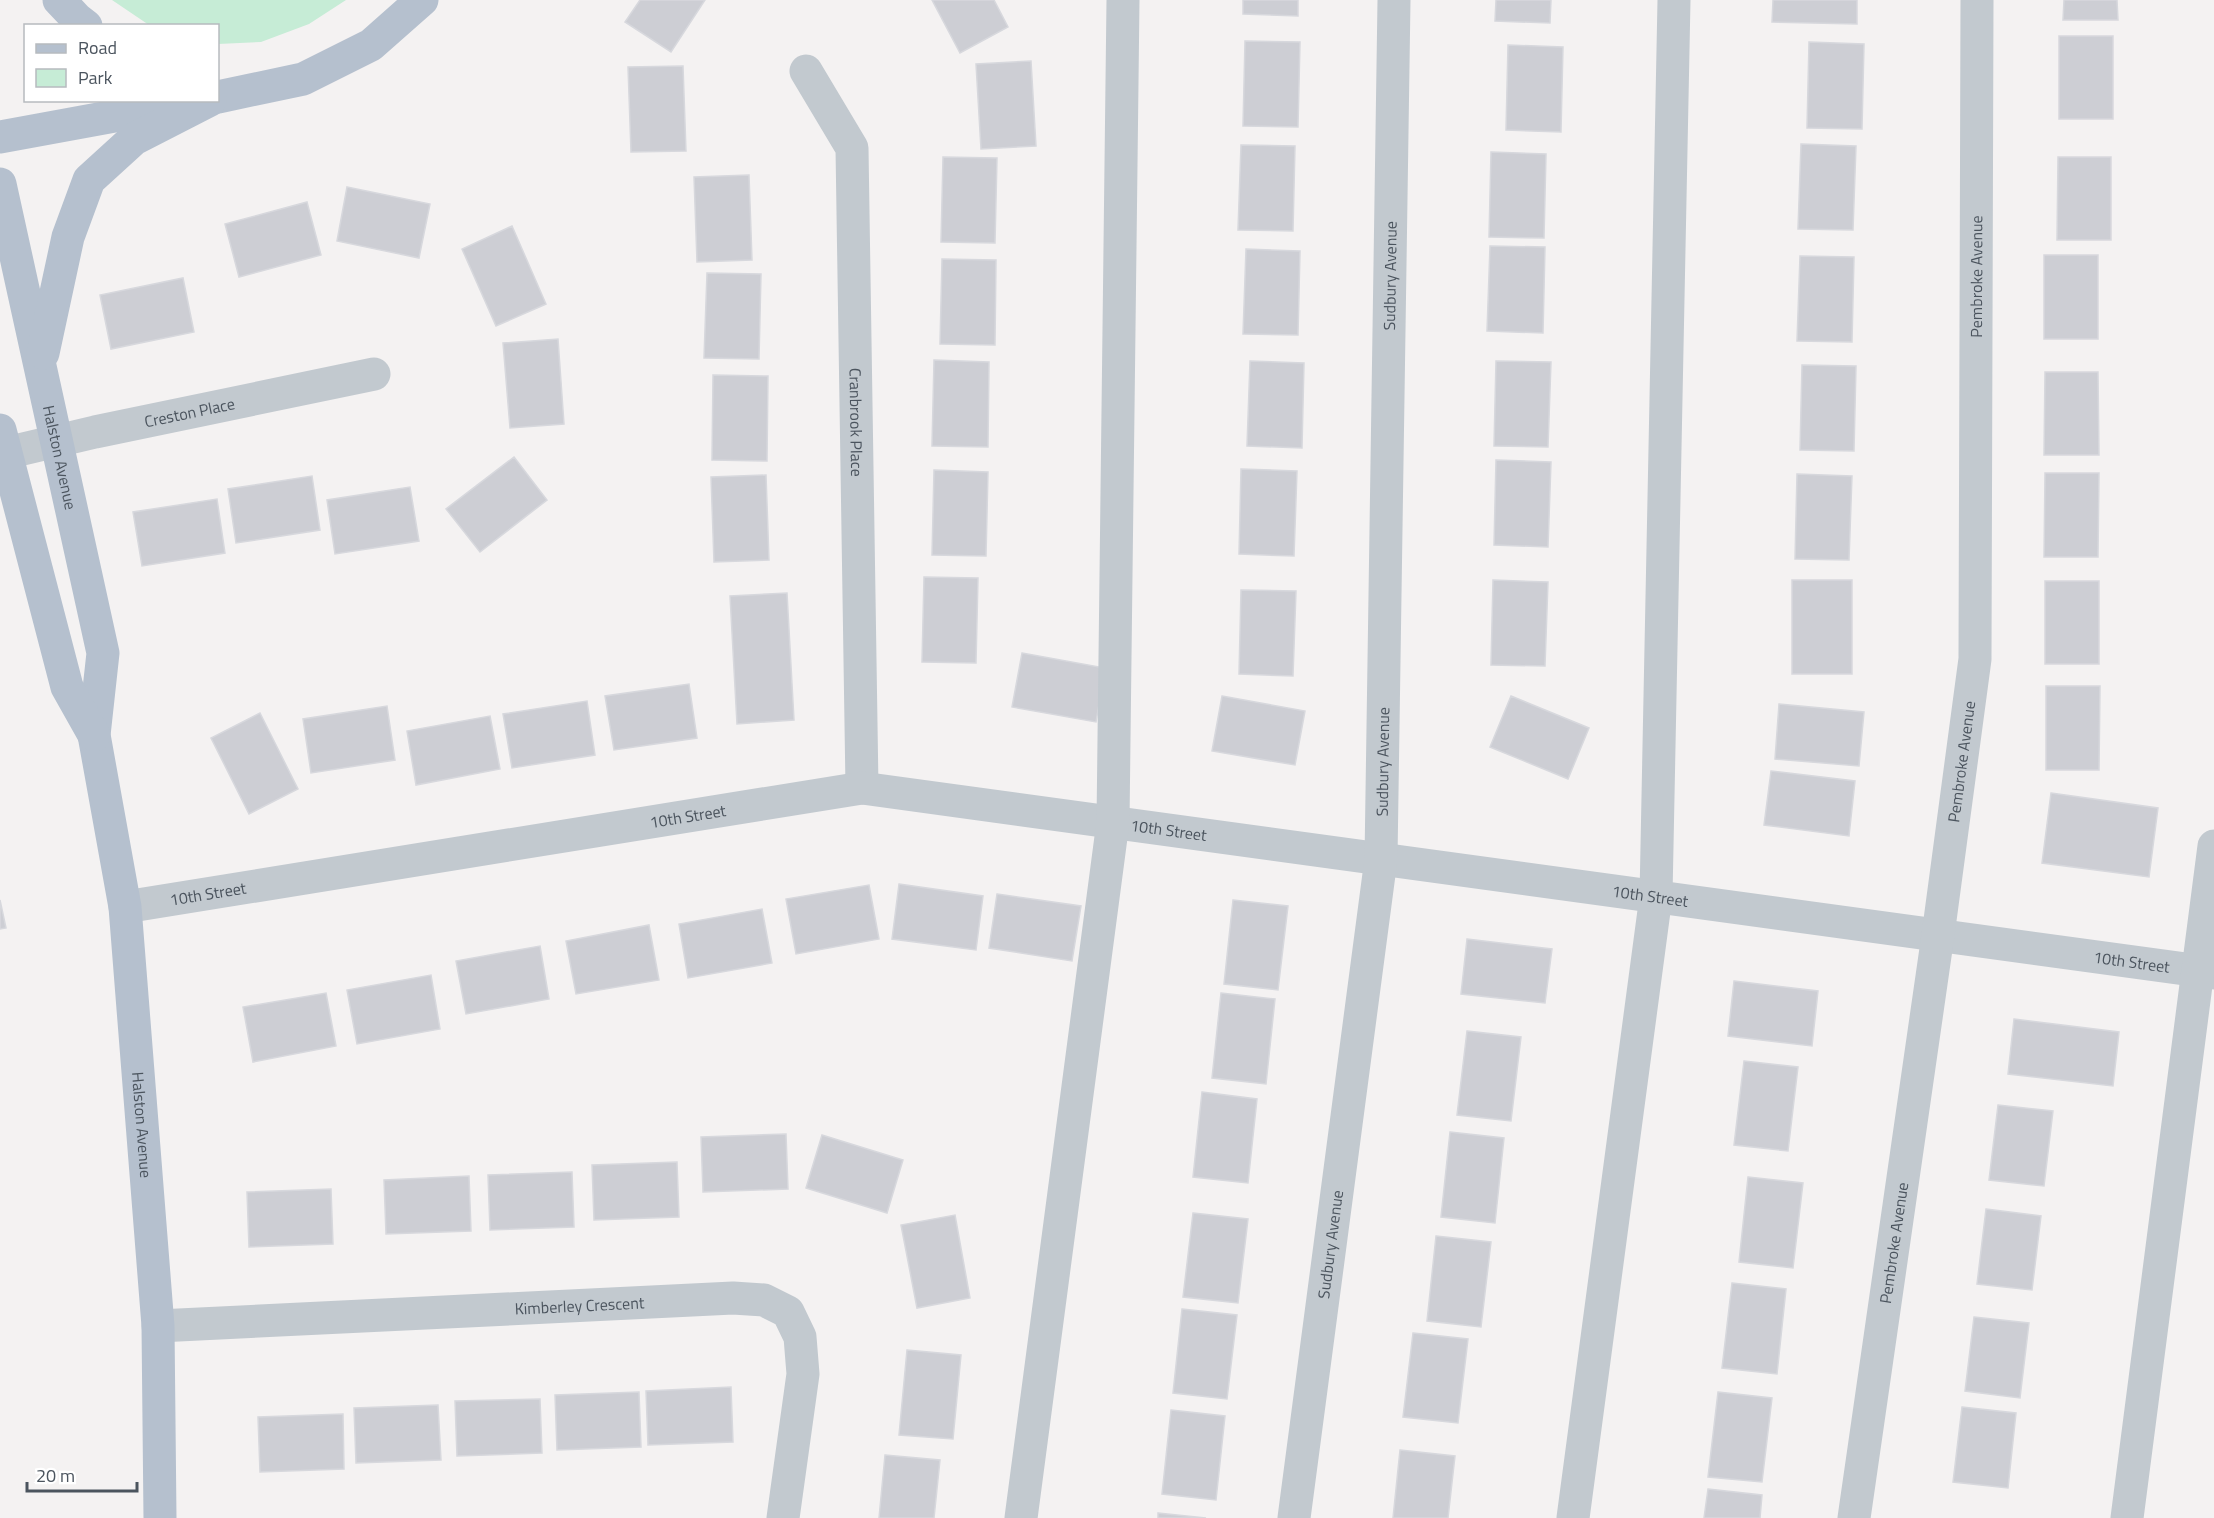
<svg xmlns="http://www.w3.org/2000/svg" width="2214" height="1518" font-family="'Titillium Web',sans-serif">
<rect width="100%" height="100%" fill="#f4f2f2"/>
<path fill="#c6ecd6" d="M112,0H346L309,24L261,42L218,44V26L149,25Z"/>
<path fill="#cdced4" stroke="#d7d8dd" stroke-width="1.5" d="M640,0H705L671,52L625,22Z
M932,0H994L1008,27L960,53Z
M1243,0H1298V16L1243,14Z
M1496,0H1551L1550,23L1495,21Z
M1773,0H1857V24L1772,22Z
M2064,0H2117L2118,20H2063Z
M2059,36H2113V119H2059Z
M1245,41L1300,42L1298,127L1243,126Z
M1809,42L1864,44L1862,129L1807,128Z
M1508,45L1563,47L1561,132L1506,130Z
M1031,61L1036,146L981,149L976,64Z
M683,66L686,151L631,152L628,67Z
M1801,144L1856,146L1853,230L1798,229Z
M1241,145L1295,146L1293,231L1238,230Z
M1491,152L1546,154L1544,238L1489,237Z
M943,157L997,158L995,243L941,242Z
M2058,157H2111V240H2057Z
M749,175L752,260L697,262L694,177Z
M347,187L430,204L419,258L337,241Z
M307,202L321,255L239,277L225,224Z
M512,226L546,304L496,326L462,249Z
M1490,246L1545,247L1543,333L1487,331Z
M1246,249L1300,251L1298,335L1243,334Z
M2044,255H2098V339H2044Z
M1800,256L1854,257L1852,342L1797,341Z
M942,259L996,260L995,345L940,344Z
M707,273L761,274L759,359L704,358Z
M183,278L194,332L111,349L100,295Z
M558,339L564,424L510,428L503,343Z
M934,360L989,362L988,447L932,446Z
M1250,361L1304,363L1302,448L1247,446Z
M1496,361L1551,362L1548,447L1494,446Z
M1802,365L1856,366L1854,451L1800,450Z
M2045,372H2098L2099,455H2044Z
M713,375L768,376L767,461L712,460Z
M514,457L547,500L480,552L446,509Z
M1496,460L1551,462L1548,547L1494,545Z
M1241,469L1297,471L1294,556L1239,554Z
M934,470L988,472L986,556L932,555Z
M2045,473H2099L2098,557H2044Z
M1797,474L1852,476L1849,560L1795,559Z
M766,475L769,560L714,562L711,477Z
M312,476L320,530L236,543L228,489Z
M410,487L419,541L335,554L327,500Z
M217,499L225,553L142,566L133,512Z
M924,577L978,578L976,663L922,662Z
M1493,580L1548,582L1545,666L1491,665Z
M1792,580H1852V674H1792Z
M2045,581H2099V664H2045Z
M1241,590L1296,591L1293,676L1239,674Z
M787,593L794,720L737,724L730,596Z
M1022,653L1105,668L1096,722L1012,707Z
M689,684L697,738L614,750L605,696Z
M2046,686H2100L2099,770H2046Z
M1222,696L1305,711L1295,765L1212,751Z
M1511,696L1589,728L1568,779L1490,747Z
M587,701L595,755L512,768L503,714Z
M1779,704L1864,712L1859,766L1775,759Z
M387,706L395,760L311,773L303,719Z
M260,713L298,789L249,814L211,738Z
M490,716L500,769L416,785L407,731Z
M1771,771L1855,781L1849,836L1764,825Z
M2051,793L2158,808L2149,877L2042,863Z
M899,884L983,896L976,950L892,939Z
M869,885L879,939L796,954L786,899Z
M997,894L1081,906L1072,961L989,948Z
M0,900L6,928L0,929Z
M1233,900L1288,906L1278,990L1224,984Z
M762,909L772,963L688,978L679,924Z
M649,925L659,980L576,994L566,941Z
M1467,939L1552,949L1545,1003L1461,994Z
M540,946L549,999L466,1014L456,961Z
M431,975L440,1029L357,1044L347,990Z
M1734,981L1818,991L1812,1046L1728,1036Z
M326,993L336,1046L253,1062L243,1007Z
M1221,993L1275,999L1266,1084L1212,1078Z
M2014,1019L2119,1032L2113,1086L2008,1074Z
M1467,1031L1521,1037L1511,1121L1457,1115Z
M1744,1061L1798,1067L1788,1151L1734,1145Z
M1202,1092L1257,1099L1248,1183L1193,1177Z
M1998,1105L2053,1111L2044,1186L1989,1180Z
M1450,1132L1504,1138L1495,1223L1441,1217Z
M786,1134L788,1189L703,1192L701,1137Z
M822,1135L903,1160L887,1213L806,1188Z
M677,1162L679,1217L594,1220L592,1165Z
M572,1172L574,1227L490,1230L488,1175Z
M469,1176L471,1231L386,1234L384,1180Z
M1748,1177L1803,1183L1793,1268L1739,1262Z
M331,1189L333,1244L249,1247L247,1192Z
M1986,1209L2041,1216L2032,1290L1977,1284Z
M1193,1213L1248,1219L1238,1303L1183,1297Z
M955,1215L970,1298L917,1308L901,1225Z
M1436,1236L1491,1242L1481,1327L1427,1321Z
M1732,1283L1786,1289L1777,1374L1722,1368Z
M1182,1309L1237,1315L1227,1399L1173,1393Z
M1974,1317L2029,1323L2020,1398L1965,1391Z
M1413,1333L1468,1339L1458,1423L1403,1417Z
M907,1350L961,1355L953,1439L899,1435Z
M731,1387L733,1442L648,1445L646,1391Z
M639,1392L641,1447L557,1450L555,1395Z
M1718,1392L1772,1398L1762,1482L1708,1477Z
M540,1399L542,1453L457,1456L455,1401Z
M438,1405L441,1460L356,1463L354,1408Z
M1962,1407L2016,1413L2008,1488L1953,1482Z
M1171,1410L1225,1416L1216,1500L1162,1494Z
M343,1414L344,1469L260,1472L258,1417Z
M1400,1450L1455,1456L1448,1518H1393Z
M885,1455L940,1460L934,1518H879Z
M1708,1489L1762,1495L1760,1518H1704Z
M1158,1513L1206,1518H1158Z"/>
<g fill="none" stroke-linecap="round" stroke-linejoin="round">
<g stroke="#c2c9cf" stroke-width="33">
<path id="s1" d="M806,71L852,148L862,788"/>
<path id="s2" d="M6,453L95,432L374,374"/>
<path id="s3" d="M125,907L862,788L2214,973"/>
<path id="s4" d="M158,1326L733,1298L764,1300L788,1312L800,1337L803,1374L783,1518"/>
<path d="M1021,1518L1113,822L1123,0"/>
<path id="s5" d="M1294,1518L1381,859L1394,0"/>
<path d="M1573,1518L1656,896L1674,0"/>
<path id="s6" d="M1854,1518L1938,935L1975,659L1977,0"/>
<path d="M2127,1518L2214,846"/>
</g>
<g stroke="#b5c0ce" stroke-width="33">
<path d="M59,0L77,19L86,26"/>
<path d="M218,97L303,79L371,45L422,0"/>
<path d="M0,137L180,104"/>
<path id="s7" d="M0,184L103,653L94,735L125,907L158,1326L160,1518"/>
<path d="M43,353L68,237L89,180L134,139L210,100"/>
<path d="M0,430L67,687L94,735"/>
</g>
</g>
<g text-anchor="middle" stroke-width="4.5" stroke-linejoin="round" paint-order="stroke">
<g font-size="16" fill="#4b545e" stroke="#fff">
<text dy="6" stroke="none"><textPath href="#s5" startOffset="1248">Sudbury Avenue</textPath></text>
<text dy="6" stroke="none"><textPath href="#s6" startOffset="1250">Pembroke Avenue</textPath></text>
<text dy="6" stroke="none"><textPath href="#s2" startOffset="188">Creston Place</textPath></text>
<text dy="6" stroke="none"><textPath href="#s1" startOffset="364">Cranbrook Place</textPath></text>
<text dy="6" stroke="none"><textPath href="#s7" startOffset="280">Halston Avenue</textPath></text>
<text dy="6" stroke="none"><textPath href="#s5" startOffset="762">Sudbury Avenue</textPath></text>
<text dy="6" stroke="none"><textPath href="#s6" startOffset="764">Pembroke Avenue</textPath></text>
<text dy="6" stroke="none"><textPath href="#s3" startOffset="570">10th Street</textPath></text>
<text dy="6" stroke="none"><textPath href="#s3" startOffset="1056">10th Street</textPath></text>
<text dy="6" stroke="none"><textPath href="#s3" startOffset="84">10th Street</textPath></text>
<text dy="6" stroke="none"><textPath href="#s3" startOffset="1542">10th Street</textPath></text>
<text dy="6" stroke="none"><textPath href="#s3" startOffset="2028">10th Street</textPath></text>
<text dy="6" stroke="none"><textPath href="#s7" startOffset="956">Halston Avenue</textPath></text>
<text dy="6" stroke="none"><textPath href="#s5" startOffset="276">Sudbury Avenue</textPath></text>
<text dy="6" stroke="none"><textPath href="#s6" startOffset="278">Pembroke Avenue</textPath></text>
<text dy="6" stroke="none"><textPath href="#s4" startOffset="422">Kimberley Crescent</textPath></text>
</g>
</g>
<rect x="24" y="24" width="195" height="78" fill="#ffffff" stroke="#b7bbbf" stroke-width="1.5"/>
<rect x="36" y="44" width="30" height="9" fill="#b5c0ce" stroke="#b7bbbf" stroke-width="1.5"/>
<text x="78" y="54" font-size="18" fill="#4b545e">Road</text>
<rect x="36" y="69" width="30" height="18" fill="#c6ecd6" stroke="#b7bbbf" stroke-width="1.5"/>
<text x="78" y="84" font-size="18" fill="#4b545e">Park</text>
<path d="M27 1482v9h110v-9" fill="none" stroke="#4b545e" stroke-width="3"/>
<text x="36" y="1482" font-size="18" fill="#4b545e" stroke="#ffffff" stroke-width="4.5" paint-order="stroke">20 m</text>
</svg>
